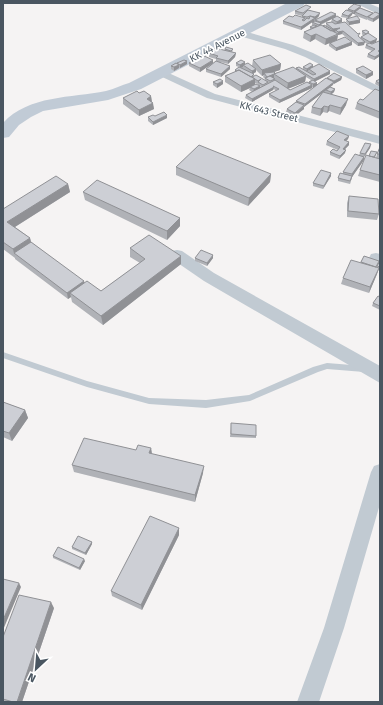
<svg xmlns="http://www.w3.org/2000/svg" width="383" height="705" font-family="'Fira Sans',sans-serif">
<rect width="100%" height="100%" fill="#f5f3f3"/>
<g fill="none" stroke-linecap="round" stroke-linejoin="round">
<path fill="#c1cad2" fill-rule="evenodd" d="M3,352L87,381L149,398L206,400L249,395L313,367L327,363L364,366L367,367L368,369L367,371L364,372L327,369L318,372L250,401L206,408L149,404L87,387L3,358Z"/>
<path fill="#c1cad2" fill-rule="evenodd" d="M355,3H368L380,8V15Z
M240,30L293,45L313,53L380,87V94L305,57L285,49L236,35L235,33L236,31Z
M162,70L215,94L380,136V144L207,98L158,75L156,73Z
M177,250L182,251L214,273L380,366V383L204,281L172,259L170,255L172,251Z
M376,253L380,254V265L371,262L369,258L371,254Z
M380,464V504L344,628L319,702H297L324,628L371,472L374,466Z"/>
<path fill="#c1cbd6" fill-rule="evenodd" d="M287,3H305L303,6L141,89L108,100L43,111L31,117L19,125L9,137L3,138V123C29,95 71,98 106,91C114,89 122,85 129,83Z"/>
</g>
<path fill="#b0b2b7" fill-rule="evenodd" d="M361,8L373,13L372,14L379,18L373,22L368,20V19L367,20L354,15L355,14H352L349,18L360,20V23L349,25L346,22L347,18L341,17L342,14L347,10L348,9Z
M310,10L319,16L316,19L336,17L342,19V22L339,23L360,38L361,37L363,36L362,34V31L369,34L376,42L371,44H372L380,41V56L374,60L367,57L368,54L372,51L365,48L366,45L367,44L364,42V45L358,46L342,34L338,35L337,40L352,42V45L336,51L329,46V43L325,45L315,39L310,42L303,38L304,32L310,29V27L313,25H312V22L301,30L283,24V21L302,17V16L295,14V11ZM332,19L331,22L326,23V26L321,25Z
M225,49H233L232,53H236L235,57L228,64L220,62L230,69L221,77L206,72V69L210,65L200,72L189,66V63H213L216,61V59L209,57V53L224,50Z
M253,60L281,64L280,70L274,72L275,73L296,69V68L303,69V67H313L330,71V74L315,81L317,85L327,79V78L342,77L341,80L333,84L330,87L335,89L334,92L332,94L346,105L340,115L329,111L327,113L323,112L320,116L311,113L312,107L322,93L304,107V109L295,116L286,112L287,109L296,102V101L315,87L313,88L312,87V88L279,103L269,97V94L276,91L274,89L273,90L252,102L245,98L246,95L252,92L249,90L250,88L241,92L225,82V76H226V75L235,72V70L239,67L236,66V63L245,64L252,66ZM256,70L262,76L264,75L263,77L265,79V80L254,76L253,74L256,72ZM306,77L311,80L309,82L290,90L288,89L305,82ZM255,83L258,84V85L261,87L260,88V86L255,84Z
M177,63L187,64L180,68L179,67V68L174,71L171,69V66L178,64Z
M356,69L373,72V75L366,79L356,73Z
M380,79V87L375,84L376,81Z
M213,82L223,84L217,88L213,85Z
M380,91V119L355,109L357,103Z
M139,93L151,96L152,102L154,109L139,116L123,104V98Z
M155,116L167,118L153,125L148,121V117Z
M349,136L348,139L346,141L349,145L345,149V153L339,159L330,155V152L337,151L338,150L326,145L327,141Z
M371,144L370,148L364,157V160L352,177L350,184L338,181V178L343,174V172L359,155L360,153Z
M380,147V182L358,176L360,170L369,156L377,152L375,158H376L377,154Z
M176,167L271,174L270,182L248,206L176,175Z
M331,173V176L323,189L313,186V183Z
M68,184L70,192L15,227L30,238L31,242L85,283L101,291L140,263L130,257V248L181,256V264L103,325L72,302L71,297L68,299L15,259V258L3,249V209Z
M83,192L180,226L167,240L85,200Z
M349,196L379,214L377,220L347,217V203Z
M364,256L379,261L376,268H377L380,261V271L378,270L377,274L369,293L341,284L343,278L360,263Z
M195,258H213L207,266L195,261Z
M380,297V310L372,306L373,303Z
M3,402L25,410L28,418L12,441L3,437Z
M231,423L256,436V438L230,437Z
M151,448L152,454L203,473L195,502L74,472L72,465L136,450Z
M179,528V535L142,610L112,596L111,591Z
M92,542V544L86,555L72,549V547Z
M53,556L85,561L80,570L53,558Z
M54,608L22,702H3V637Z"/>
<path fill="#909195" d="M361,6L360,10L355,12V14H353L354,11Z
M353,12L352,15L348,19V16Z
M320,13L319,16L315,20V17Z
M336,14V17L321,24V27H318L320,22Z
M380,14L379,18L373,22V19Z
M315,18L314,21L301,30V27Z
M342,19V22L336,25L337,22Z
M360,20V23L349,25V22Z
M340,28L336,30L335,32L333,33V29Z
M343,31L342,34L338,35L337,40L325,45L326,39L338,35V32Z
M316,34L315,39L310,42L311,36Z
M377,39L376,42L369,45L370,42Z
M352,42V45L336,51V48Z
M365,42L364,45L358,46V43Z
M236,53L235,57L228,64V61Z
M380,54V56L374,60L375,57Z
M213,60V63L200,72V68Z
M187,61V64L180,68V65Z
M245,62V65H243V67L240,68V65Z
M281,64L280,70L265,75L264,73V75L262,76V70Z
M179,65V68L174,71V67Z
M313,65V69H309L308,71L306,72L307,69Z
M230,66V69L221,77V74Z
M256,69V72L252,74V71Z
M330,71V74L314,82V79Z
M373,72V75L366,79V75Z
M274,74V78L267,79V77Z
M306,76L305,82L287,89L288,83Z
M342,77L341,80L334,84V81Z
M255,79V85L250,87V88L241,92V86Z
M223,81V84L217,88V84Z
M334,82L333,85L304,107V109L295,116V113L304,106L305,104Z
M317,83V86L313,88V84Z
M312,85V88L279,103L280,100Z
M260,86V89L253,92L254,89Z
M274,87L273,90L252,102V99Z
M335,89L334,92L330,95L331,92Z
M151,96L152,103L147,99Z
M348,99L346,105L340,115L341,108Z
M153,103L154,109L139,116V110Z
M330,105L329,111L327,113L328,107Z
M324,106L323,112L320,116L321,109Z
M167,115V118L153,125V122Z
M349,136L348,139L344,143V140Z
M349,142V145L342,152L343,149Z
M371,144L370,148L364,157L365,154Z
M346,150L345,153L339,159L340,156Z
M364,157V160L352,177L350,184L352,174Z
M331,173V176L323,189L324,186Z
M271,174L270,182L248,206L249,198Z
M68,184L70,192L10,230L7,222Z
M180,218V226L167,240V231Z
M30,238L32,246L14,253L15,258L13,249Z
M213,255V258L207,266V263Z
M181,256V264L103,325L101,316Z
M379,268L377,274L369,293L370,287Z
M84,281L86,287L70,293L71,297L68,299L67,293Z
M25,410L28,418L12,441L9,433Z
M151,448L152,455L149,453Z
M204,466L203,473L195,502V495Z
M179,528V535L142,610L141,605Z
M92,542V544L86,555L85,553Z
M84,559L85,561L80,570L79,568Z
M19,583L21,587L3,630V620Z
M51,602L54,608L22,702H17Z"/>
<path fill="#cdcfd5" stroke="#909195" d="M354,4L361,6L354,11L348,9Z
M306,5L311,7L303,13L295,11Z
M360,8L373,13L367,17L355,12Z
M308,10L320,13L315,17L310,16L307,17L302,16Z
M346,10L353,12L348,16L342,14Z
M331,12L336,14L320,22L315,20Z
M375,12L380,14L373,19L368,17Z
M295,15L305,18L302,20L304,21L307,18L309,19L310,16L315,18L301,27L283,21L289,16L293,17Z
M337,16L342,19L337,22L332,19Z
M357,16L360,20L349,22L346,19Z
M315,21L321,23L319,25L312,22Z
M332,22L335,24L345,22L358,34L360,33L358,36L365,42L358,43L343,31L338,32L336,30L340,28L333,29L326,23Z
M314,25L317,26L312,28L310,27Z
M321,25L338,34L326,39L316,34L311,36L304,32Z
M324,25L333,30L331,31L323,26Z
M366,30L369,32L366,34L362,31Z
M368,33L377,39L370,42L361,37Z
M345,37L352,42L336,48L330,43Z
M379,41H380V50L378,51L380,52V54L375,57L368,54L375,49L366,45L369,43L372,44Z
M226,47L233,49L231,51L225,49Z
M215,48L236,53L228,61L216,58L218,56L209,53Z
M202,55L213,60L200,68L189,63Z
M270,55L281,64L262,70L253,60Z
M184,60L187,61L180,65L177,63Z
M241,60L245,62L240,65L236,63Z
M216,61L230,66L221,74L206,69Z
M176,63L179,65L174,67L171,66Z
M248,63L256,69L252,71L243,65Z
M310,63L313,65L307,69L303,67Z
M319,64L330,71L314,79L296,68L299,67L313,75L316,74L309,69Z
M363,66L373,72L366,75L356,69Z
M239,67L254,74L251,77L239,70L236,71L235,70Z
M293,67L306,76L288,83L274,74Z
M239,70L255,79L241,86L225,76Z
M274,72L275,73L274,74L267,77L264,73Z
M334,73L342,77L334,81L327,78Z
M256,75L268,82L263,85L258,82L261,79L258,81L252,77Z
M270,76L275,79L270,81L265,78Z
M326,78L334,82L305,104L296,101Z
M220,79L223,81L217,84L213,82Z
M380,79V84L376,81Z
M275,80L290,90L307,82L312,85L280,100L269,94L279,89L273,86L274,87L252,99L246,95Z
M313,80L317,83L313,84L309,82Z
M256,84L260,86L254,89L250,87Z
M330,87L335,89L331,92L326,90Z
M375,89L380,91V96L379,97H380V112L357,103L360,99L363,100Z
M137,91L139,93L144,91L151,96L147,99L153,103L139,110L123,98Z
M323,92L348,99L341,108L330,105L328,107L324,106L321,109L312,107Z
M296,102L304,105L295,113L287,109Z
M164,112L167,115L153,122L148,117L153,115L155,116Z
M337,131L349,136L344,140L349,142L343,149L346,150L340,156L330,152L333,149L337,151L340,147L327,141Z
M365,143L371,144L365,154L360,153Z
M199,145L271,174L249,198L176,167Z
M380,147V154H377Z
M371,151L377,152L374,157L369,156Z
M355,154L364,157L352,174L343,172Z
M366,155L380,159V175L360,170Z
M321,170L331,173L324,186L313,183Z
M340,173L352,176L350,181L338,178Z
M56,176L68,184L7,222L30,238L13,249L3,242V209Z
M97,180L180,218L167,231L83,192Z
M349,196L378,199L379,214L348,211Z
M149,235L181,256L101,316L70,293L87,281L101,291L145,259L130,248Z
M31,242L84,281L67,293L14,253Z
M201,250L213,255L207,263L195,258Z
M364,256L379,261L376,267L361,262Z
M351,260L379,268L370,287L343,278Z
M380,261V267L377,266Z
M378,296L380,297V306L373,303Z
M3,402L25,410L9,433L3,431Z
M231,423L256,425V436L231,434Z
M84,438L136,450L138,445L151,448L149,453L204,466L195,495L72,465Z
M150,516L179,528L141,605L111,591Z
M78,536L92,542L85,553L72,547Z
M58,547L84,559L79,568L53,556Z
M3,579L19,583L3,620Z
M19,595L51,602L17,702H13L3,699V637Z"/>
<g text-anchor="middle" stroke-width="3.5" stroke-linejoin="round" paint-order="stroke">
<g font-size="10" fill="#4a5661" stroke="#fff">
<text transform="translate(217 45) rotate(-27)" y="4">KK 44 Avenue</text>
<text transform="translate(269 111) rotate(14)" y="4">KK 643 Street</text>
</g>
</g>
<rect width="383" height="705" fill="none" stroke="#4a5661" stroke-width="8"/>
<g transform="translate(36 669) rotate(206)" stroke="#ffffff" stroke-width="3" paint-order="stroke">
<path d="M0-3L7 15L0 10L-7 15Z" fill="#4a5661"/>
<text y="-6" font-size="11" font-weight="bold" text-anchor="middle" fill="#4a5661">N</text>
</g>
</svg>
